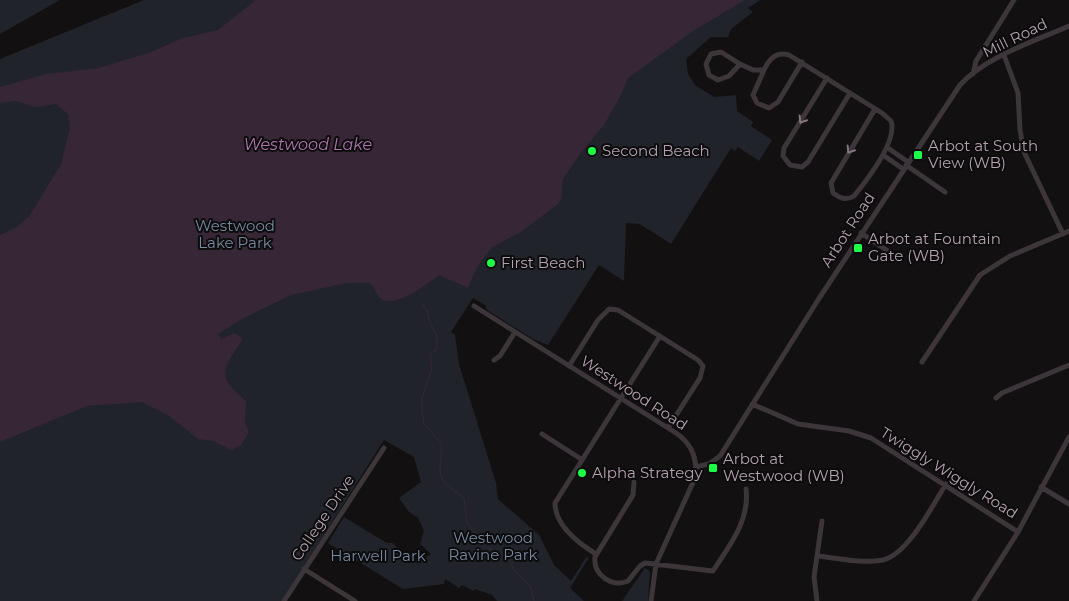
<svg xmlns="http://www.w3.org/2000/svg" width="1069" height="601" font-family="Montserrat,sans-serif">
<rect width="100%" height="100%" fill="#121011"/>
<path fill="#20242a" d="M0,0H60L0,34Z
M144,0H760L748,8L753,12L731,29L728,37H711L686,59L688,74L695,85L714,97L736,95L737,111L753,122L751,126L772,140L759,161L738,147L735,151L731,148L671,244L640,224L626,223L624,281L599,265L548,345L533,339L487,310L485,305L473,298L451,332L455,335L459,364L496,483L498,499L539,535L554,565L571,581L587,556L588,559L570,588L584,601H497L492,595L475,589L473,591L462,585L459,588L445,579L444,584L403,589L328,543L344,517L387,543H393L407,560L418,563L431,554L420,544L424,531L418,518L409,512L399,498L421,482L414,457L384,440L282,601H0V59Z
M645,568L650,571L648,601H622Z"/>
<path fill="#362636" d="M256,0H745L693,31L628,78L622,93L604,125L579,155L563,179L561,199L558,204L521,232L492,247L477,267L468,288L439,275C427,284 397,308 381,299C377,296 375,287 370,283H347L291,295L242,319L218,334L222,339L234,333L241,337L242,340C235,352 218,370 229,384C234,391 241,395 246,402L245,423L249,433L241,445L231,450L213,441L198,439L168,415L142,402L87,406L0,442V235L17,227L30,215L61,164L70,128L68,114L56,104L35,107L16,101L0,103V87L46,74L99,68L151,52L183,38L218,30Z"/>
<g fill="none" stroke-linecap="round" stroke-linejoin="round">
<path stroke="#362636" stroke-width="1" d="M422,303L428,313
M428,315C431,332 441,331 436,351L430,353L432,369L422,398V410L424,424L442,444C442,458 435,476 448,486C453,490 459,493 464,498L467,522L483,546L503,555L509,561L515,571L530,586L534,601"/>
<path stroke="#3c353a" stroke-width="5" d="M721,52L740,64L729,76L718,80L709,75L706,64L711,54Z
M1004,55L1018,93L1020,130L1024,152L1063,234
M740,64L753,70H764C769,59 776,51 789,55L882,113L891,121C898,141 867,180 854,196C846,201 840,198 833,193L831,183L875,109
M764,70L753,95L757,103L769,108L778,102L802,62
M973,74L976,61L1014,0
M827,78L784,148L783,156L790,165L802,167L808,162L850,93
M888,148L908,162
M883,155L903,169
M906,165L945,192
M861,233L900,259
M474,306L676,433C692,444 698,459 695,478L656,564L651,601
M494,360L500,356L515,332
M922,362L980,275L1010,256L1069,231
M569,366L598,320L609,309L618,310L698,360L703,366L700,378L668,428
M996,398L1002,393L1069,365
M752,404L798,424L849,431L871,438L1018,532
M542,434L581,459
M696,467L709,464L720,456L818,300L960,85C985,57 1035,41 1069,26
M634,482L633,495L595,557C593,575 612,588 628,581L640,566L645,563L713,571C729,546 750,521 746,489
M1041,487L1069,504
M596,554C578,543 555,526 555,503L660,336
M817,556C838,558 862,564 883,560C908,554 933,505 946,484
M304,569L355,601
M284,601L384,448
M817,601L814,577L822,521
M974,601L1018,532L1069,437"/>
</g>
<defs><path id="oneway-chevron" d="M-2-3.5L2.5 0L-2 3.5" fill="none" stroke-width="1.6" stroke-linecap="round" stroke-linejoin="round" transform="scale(1.25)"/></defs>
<g stroke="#847681">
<use href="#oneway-chevron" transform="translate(802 120) rotate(122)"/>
<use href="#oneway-chevron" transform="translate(850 150) rotate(122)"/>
</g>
<g fill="#1cfe45" stroke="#0d0c0c" stroke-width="2">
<circle cx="592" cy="151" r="5"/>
<rect x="913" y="150" width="10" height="10" rx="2.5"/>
<rect x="853" y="243" width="10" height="10" rx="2.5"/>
<circle cx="491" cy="263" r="5"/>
<rect x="708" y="463" width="10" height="10" rx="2.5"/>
<circle cx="582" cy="473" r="5"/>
</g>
<g text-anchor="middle" stroke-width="4" stroke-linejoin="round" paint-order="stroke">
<g font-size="15" fill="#b4a1b0" stroke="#0d0c0c">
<text transform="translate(1015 38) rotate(-26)" y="5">Mill Road</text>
<text transform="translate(848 230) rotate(-57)" y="5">Arbot Road</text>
<text transform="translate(634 393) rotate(33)" y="5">Westwood Road</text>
<text transform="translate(949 473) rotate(32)" y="5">Twiggly Wiggly Road</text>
<text transform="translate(323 518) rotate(-56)" y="5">College Drive</text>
</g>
<g font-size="15" fill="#b4a1b0" stroke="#0d0c0c" text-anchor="start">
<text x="928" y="151">Arbot at South<tspan x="928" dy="17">View (WB)</tspan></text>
<text x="602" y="156">Second Beach</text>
<text x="868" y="244">Arbot at Fountain<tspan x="868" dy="17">Gate (WB)</tspan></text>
<text x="501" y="268">First Beach</text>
<text x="723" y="464">Arbot at<tspan x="723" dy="17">Westwood (WB)</tspan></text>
<text x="592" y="478">Alpha Strategy</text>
</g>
<g font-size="15" fill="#7688a1" stroke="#0d0c0c">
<text x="235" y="231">Westwood<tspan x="235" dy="17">Lake Park</tspan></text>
<text x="493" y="543">Westwood<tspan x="493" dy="17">Ravine Park</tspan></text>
<text x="378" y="561">Harwell Park</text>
</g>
<g font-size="16" font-style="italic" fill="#b174b2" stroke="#0d0c0c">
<text x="308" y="150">Westwood Lake</text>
</g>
</g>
</svg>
